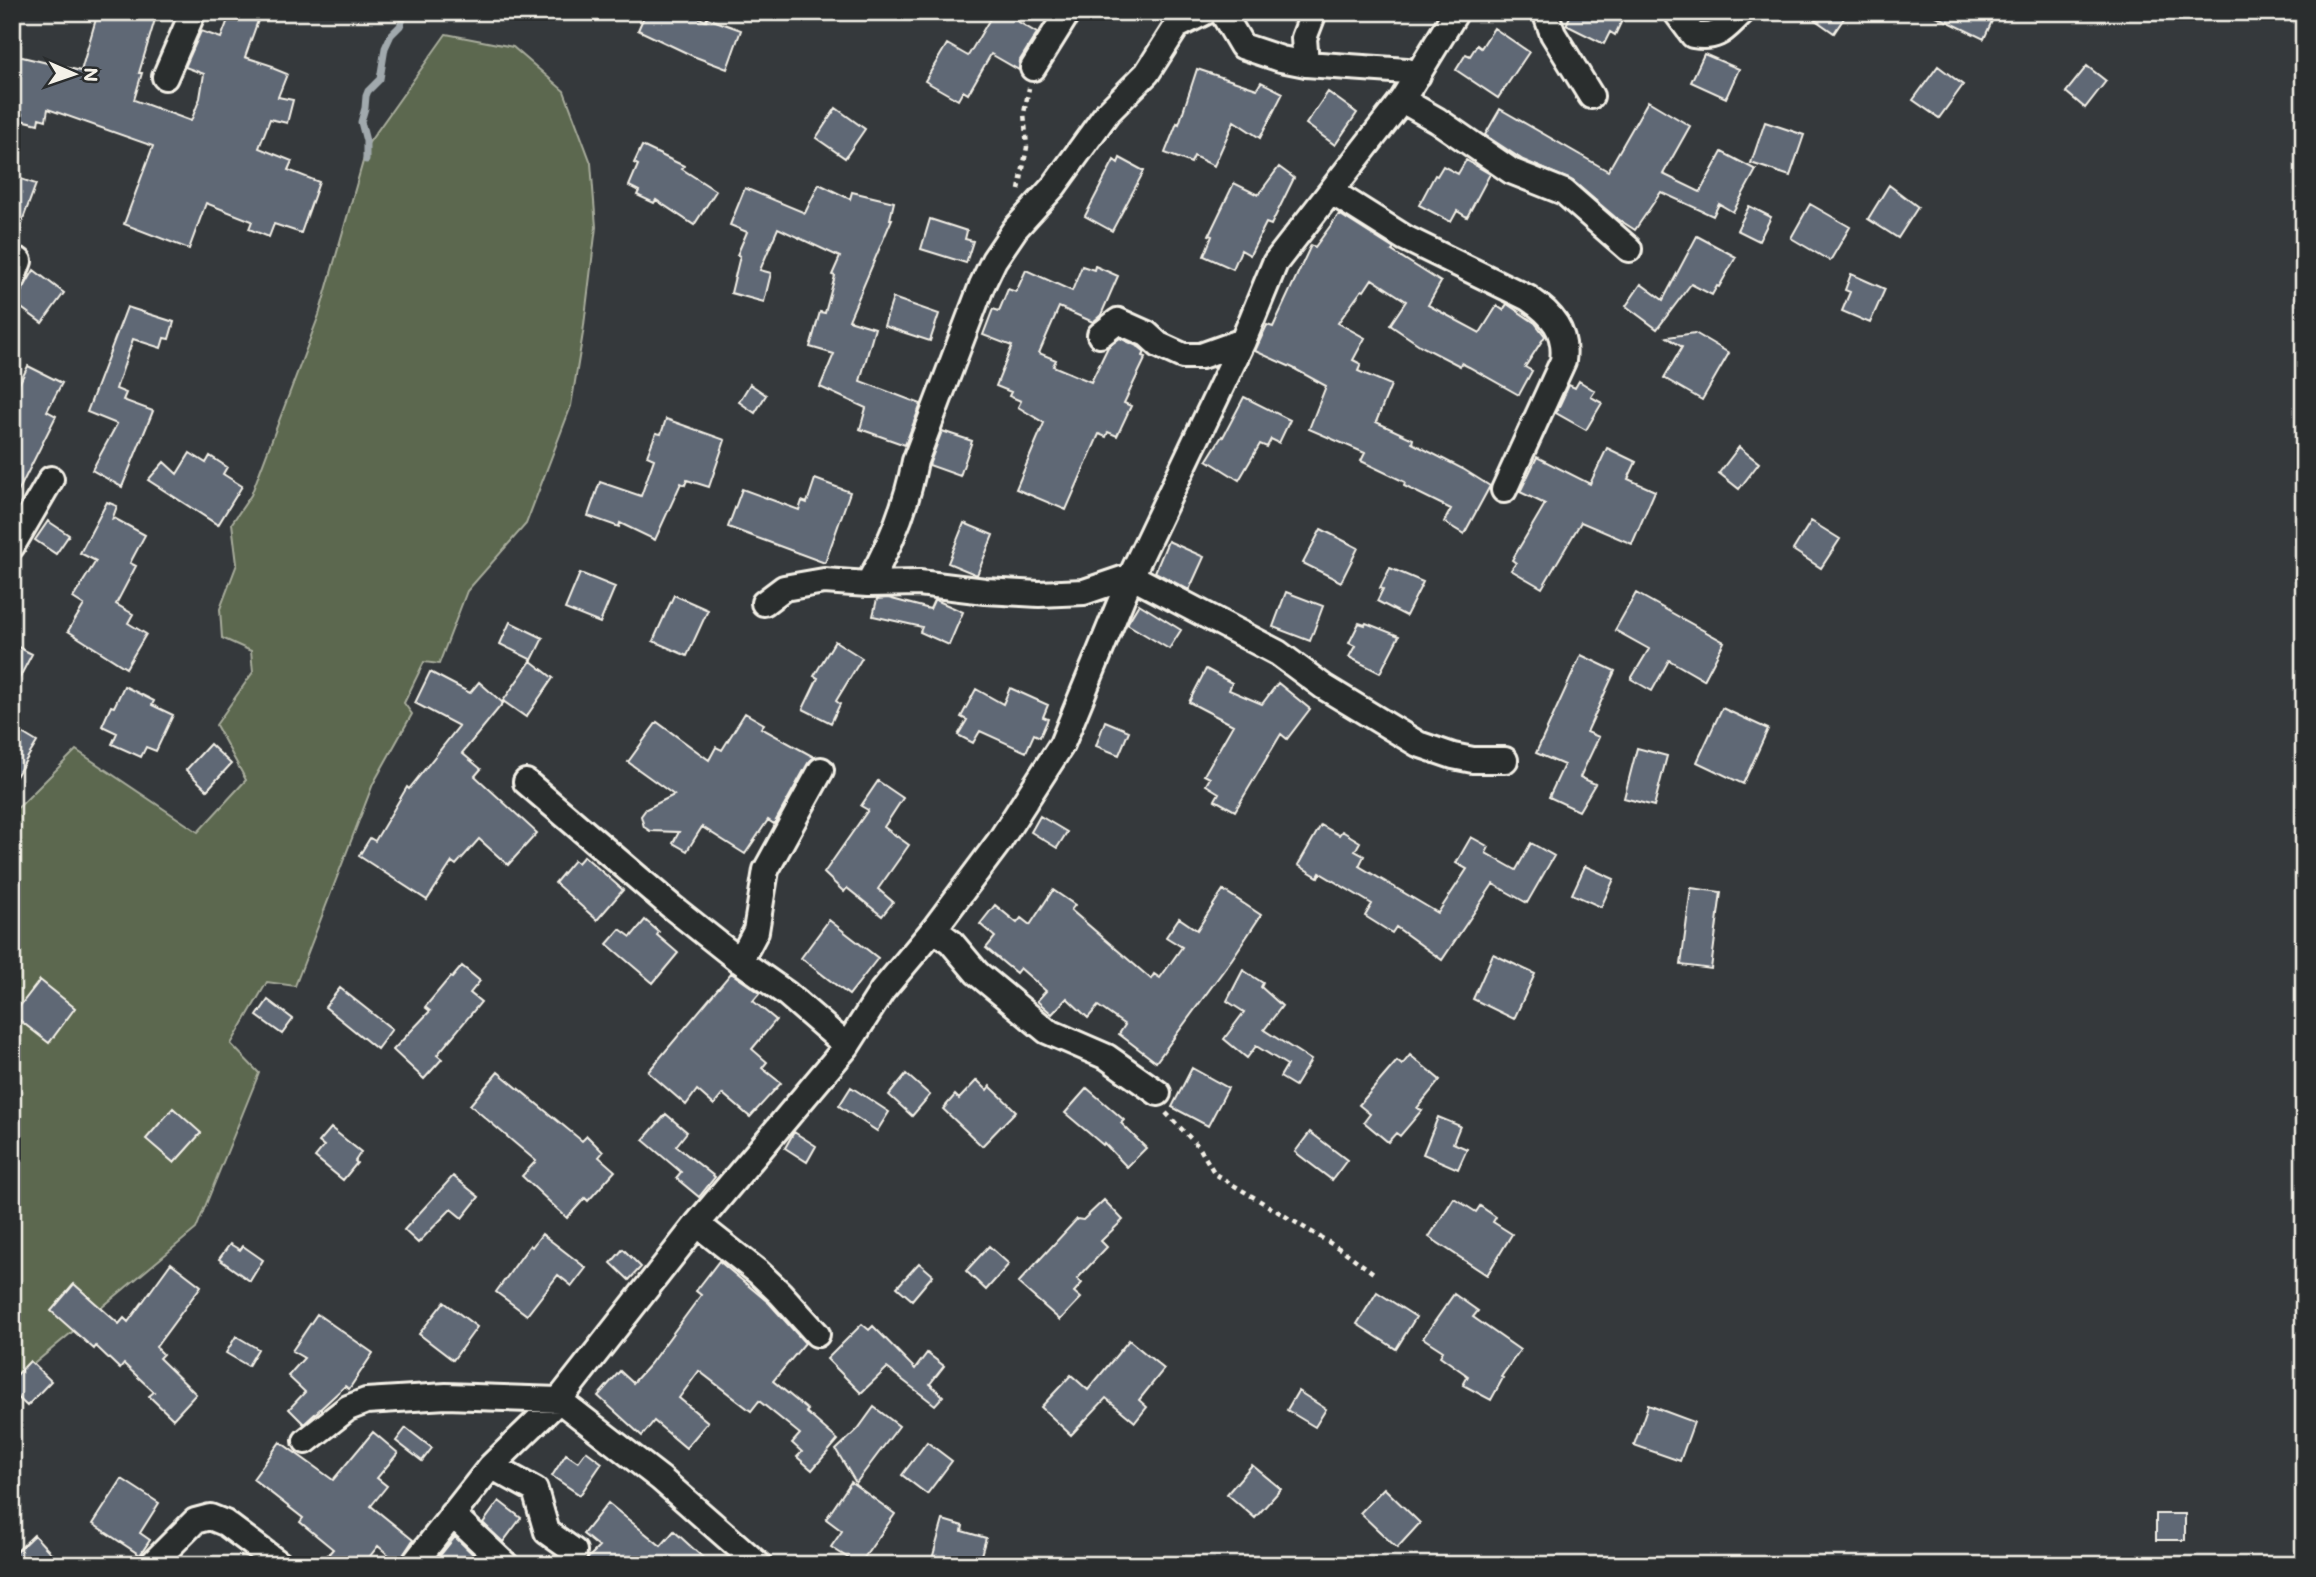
<svg xmlns="http://www.w3.org/2000/svg" width="2316" height="1577" font-family="Mali,sans-serif">
<rect width="100%" height="100%" fill="#35393c"/>
<filter id="ink" filterUnits="userSpaceOnUse"><feTurbulence type="fractalNoise" baseFrequency=".0143" numOctaves="2"/><feDisplacementMap in="SourceGraphic" scale="14" xChannelSelector="R" yChannelSelector="G"/><feConvolveMatrix kernelMatrix="1 2 1 2 8 2 1 2 1" color-interpolation-filters="sRGB"/></filter>
<g filter="url(#ink)">
<path fill="#5c6850" stroke="#a8ac9c" stroke-width="2" d="M446,34L513,47L564,91L591,163L596,227L583,333L571,406L526,524L467,591L439,664L424,662L404,703L412,714L373,784L295,986L267,982L231,1044L259,1073L196,1229L12,1382V812L21,805L76,750L198,832L246,780L216,725L253,672L251,651L222,638L220,609L237,564L232,523L251,495L319,315L368,144Z"/>
<g fill="none" stroke-linecap="round" stroke-linejoin="round">
<path stroke="#a1a9ad" stroke-width="7" d="M366,160V141L361,122L365,108L366,96L368,91L380,79L385,48L391,35L400,26L406,12"/>
</g>
<path fill="#5f6775" stroke="#f4f1e8" stroke-width="2" d="M98,12H145L156,16L139,73H142L134,100L191,121L200,98L204,74L185,67L201,31L221,38L231,12H261L245,57L273,66L272,68L287,74L278,97L293,100L287,123L270,119L259,148L292,161L288,170L319,182L301,233L274,224L269,237L249,229L252,221L206,203L189,249L124,224L153,146L48,109L46,120L39,118L38,124L21,120L22,114L12,112L18,84L12,81L18,56L81,71Z
M646,12H685L706,21L707,18L741,30L727,69L693,56L638,30Z
M994,12H1002L1037,33L1020,60L1019,70L991,54L968,94L963,91L958,100L925,81L947,44L968,56Z
M1572,12H1626L1615,35L1610,32L1604,44L1566,25Z
M1804,12H1848L1834,33Z
M1928,12H1996L1984,39Z
M1494,28L1529,52L1498,98L1456,70L1466,54L1470,56L1477,45L1481,48Z
M1704,54L1739,69L1726,98L1691,82Z
M1938,66L1963,85L1939,118L1913,100Z
M2087,66L2106,81L2085,108L2066,92Z
M1197,69L1257,89L1261,82L1283,93L1260,138L1234,121L1214,166L1194,156L1191,163L1165,153L1177,123L1179,124Z
M1328,92L1357,113L1335,145L1306,124Z
M1648,101L1690,126L1663,174L1700,192L1722,152L1756,170L1733,212L1719,204L1713,216L1661,192L1635,230L1615,217L1573,181L1523,160L1485,135L1500,109L1608,171Z
M836,108L865,129L845,158L816,138Z
M1765,122L1804,135L1790,176L1751,163Z
M642,146L684,166L682,169L716,191L694,225L656,200L654,203L637,195L639,191L629,186L638,165L634,163Z
M1120,158L1144,171L1112,231L1085,216L1114,160L1118,163Z
M1466,160L1490,174L1467,217L1457,211L1451,222L1419,205L1435,175L1437,176L1443,166L1458,174Z
M1279,167L1294,178L1271,225L1266,223L1250,255L1241,250L1233,269L1204,256L1212,236L1209,235L1234,183L1258,195Z
M12,176L36,184L14,243H12Z
M819,184L850,199L852,192L894,202L890,219H892L849,320L875,328L860,381L921,404L905,445L860,429L866,408L820,387L834,354L810,347L820,312L825,313L835,276L832,275L840,257L778,228L760,270L771,273L764,302L731,293L740,256L737,255L747,232L730,225L745,188L805,213Z
M1889,185L1918,207L1898,238L1868,219Z
M1810,204L1850,227L1830,261L1791,238Z
M1749,206L1771,217L1759,241L1737,230Z
M1339,214L1394,249L1392,251L1441,282L1428,305L1480,333L1497,306L1503,310L1507,304L1535,323L1545,336L1525,367L1532,371L1519,395L1469,367L1461,363L1460,366L1421,346L1390,325L1406,301L1372,279L1364,291L1362,290L1338,323L1365,338L1353,360L1361,364L1358,371L1391,385L1376,422L1413,439L1412,443L1463,469L1490,486L1464,534L1444,522L1451,509L1404,486L1405,482L1361,461L1365,453L1309,429L1326,386L1293,368L1255,351L1267,325L1273,327L1311,245L1315,247Z
M930,219L967,231L965,239L973,241L966,263L921,249Z
M1697,236L1736,257L1719,287L1717,286L1712,295L1691,284L1657,329L1626,306L1641,284L1663,300Z
M1082,266L1094,270L1095,266L1118,276L1101,315L1093,322L1059,307L1039,353L1056,360L1053,366L1091,382L1108,347L1120,338L1139,347L1145,352L1143,356L1146,357L1124,403L1131,406L1117,436L1108,432L1106,437L1099,434L1066,510L1016,489L1044,423L1018,407L1021,401L1009,396L1011,392L996,386L1012,346L983,335L993,309L999,311L1008,289L1016,292L1026,270L1072,291Z
M34,270L64,293L42,323L12,301L17,294L22,291Z
M1851,274L1885,289L1870,323L1842,311L1850,292L1845,290Z
M893,298L939,314L930,341L884,326Z
M127,307L174,322L169,339L164,338L161,348L133,339L116,389L126,393L123,400L153,411L122,487L92,470L117,424L87,412Z
M1695,333L1729,353L1702,400L1664,378L1682,347L1667,337Z
M28,366L62,383L47,411L56,416L12,504V398Z
M1579,381L1595,391L1591,397L1602,403L1586,430L1556,413L1569,385L1575,388Z
M750,384L766,395L755,413L739,402Z
M1244,397L1290,420L1279,443L1271,439L1267,447L1260,444L1239,480L1207,460L1222,436L1223,437Z
M666,419L725,440L709,487L687,480L685,485L681,483L655,540L620,523L619,527L588,516L600,482L641,496L654,459L647,456L656,433L661,434Z
M942,431L972,441L960,476L929,465Z
M1739,447L1759,463L1739,489L1719,473Z
M1607,448L1636,462L1628,479L1655,491L1632,544L1581,522L1542,588L1511,570L1516,563L1512,560L1545,504L1520,492L1537,457L1590,484Z
M190,453L206,463L210,456L227,467L223,474L242,486L218,525L148,480L164,462L177,474Z
M815,479L850,492L825,563L728,527L742,489L799,510L802,501L807,503Z
M107,502L117,506L112,520L114,518L145,535L130,563L136,566L116,604L133,614L128,623L146,634L126,668L68,631L84,605L73,598L96,561L80,553Z
M48,521L69,535L56,554L35,540Z
M1811,521L1840,539L1821,568L1793,550Z
M964,523L993,535L977,575L948,563Z
M1321,529L1358,548L1341,582L1303,563Z
M1168,541L1204,557L1189,590L1155,572Z
M1390,568L1423,582L1406,616L1377,601L1383,589L1380,588Z
M580,573L615,587L600,623L565,609Z
M1286,592L1323,606L1310,641L1273,627Z
M1636,593L1724,642L1704,680L1669,660L1652,691L1631,679L1649,649L1615,630Z
M674,595L708,610L687,656L653,641Z
M888,598L930,609L934,600H936L963,612L949,645L920,632L922,627L873,616L877,599Z
M1139,604L1181,630L1169,649L1127,624Z
M510,622L543,638L532,660L500,644Z
M1359,623L1365,625L1366,623L1399,636L1380,673L1349,657L1355,646L1349,643Z
M835,641L862,658L836,701L840,704L831,723L803,709L818,678L814,676Z
M12,644L32,654L12,692Z
M1581,655L1615,671L1587,732L1599,737L1580,777L1595,784L1579,811L1549,797L1564,765L1536,753Z
M531,661L553,678L526,717L503,701Z
M1206,669L1232,683L1229,690L1262,704L1278,683L1310,709L1287,739L1281,734L1235,811L1215,800L1219,793L1206,785L1210,778L1204,775L1233,725L1189,702Z
M430,672L470,693L479,682L503,703L462,753L481,769L475,776L537,833L508,865L479,839L456,865L452,862L427,900L359,856L370,838L375,841L407,787L409,789L459,726L415,703Z
M124,686L154,701L152,705L173,715L156,751L146,747L141,757L112,744L117,733L102,726L111,706L114,707Z
M1010,688L1048,705L1043,717L1048,719L1040,737L1034,734L1026,752L980,731L973,743L958,735L967,720L961,717L976,689L1003,704Z
M1722,708L1768,729L1743,784L1697,762Z
M745,713L764,724L761,728L814,757L808,763L774,824L768,820L745,854L702,827L687,851L673,843L679,832L650,831L644,827L641,816L646,809L674,795L628,762L657,722L709,760L716,747L722,750Z
M1105,721L1129,731L1119,755L1096,746Z
M12,727L37,742L12,783Z
M210,744L231,764L207,790L186,770Z
M1637,748L1667,756L1654,806L1624,798Z
M878,781L903,798L884,827L909,845L878,889L893,902L882,916L847,888L844,892L824,873L868,810L861,806Z
M1040,816L1067,832L1057,848L1031,832Z
M1321,825L1339,835L1342,831L1360,842L1355,851L1364,856L1359,866L1438,913L1467,869L1456,863L1471,837L1489,847L1486,853L1516,870L1531,843L1554,856L1527,903L1493,884L1442,960L1396,927L1392,933L1365,916L1372,904L1320,873L1318,877L1298,865Z
M584,856L623,890L597,920L555,883L574,860L578,863Z
M1585,866L1614,879L1601,907L1572,894Z
M1691,888L1721,892L1711,969L1681,965Z
M1053,890L1075,905L1071,910L1151,979L1154,974L1160,978L1182,947L1166,937L1179,918L1197,930L1223,890L1261,915L1232,959L1156,1062L1119,1034L1125,1025L1098,1006L1088,1018L1067,998L1052,1014L1037,1001L1046,991L1020,968L1016,973L986,948L995,937L980,924L995,905L1017,923L1021,918L1030,925Z
M645,920L659,932L657,935L678,953L653,983L607,944L620,929L631,937Z
M829,920L878,958L849,995L801,958Z
M1493,954L1535,974L1514,1019L1473,999Z
M462,966L480,981L470,993L481,1002L437,1055L442,1059L424,1079L393,1050L430,1011L425,1007L450,977L452,978Z
M1243,970L1263,983L1261,987L1282,1006L1264,1030L1311,1060L1295,1086L1280,1077L1287,1065L1256,1046L1247,1058L1224,1039L1244,1012L1227,1001Z
M731,973L760,993L753,1001L776,1020L752,1049L767,1062L762,1068L781,1083L750,1117L723,1094L714,1105L697,1090L686,1105L648,1072Z
M40,980L75,1008L49,1043L13,1015Z
M340,988L392,1029L377,1049L325,1007Z
M268,1000L293,1019L282,1034L257,1016Z
M1410,1055L1440,1080L1417,1108L1422,1110L1400,1136L1396,1133L1388,1142L1364,1122L1370,1114L1359,1105L1397,1061L1402,1065Z
M1192,1068L1228,1088L1208,1126L1172,1107Z
M498,1072L582,1141L587,1136L603,1152L599,1157L615,1171L588,1201L585,1198L567,1218L522,1176L536,1161L470,1105Z
M906,1074L930,1095L912,1116L889,1095Z
M977,1080L987,1090L990,1086L1016,1111L982,1146L943,1109L955,1095L959,1099Z
M851,1087L889,1112L877,1131L839,1106Z
M1087,1088L1124,1120L1121,1123L1146,1148L1127,1167L1104,1143L1103,1145L1065,1113Z
M173,1108L201,1133L174,1163L146,1139Z
M666,1114L687,1132L676,1146L715,1177L699,1197L676,1178L681,1172L643,1140Z
M1438,1117L1460,1126L1453,1143L1467,1149L1458,1169L1423,1154Z
M331,1128L361,1152L355,1161L357,1163L343,1180L315,1157L324,1146L319,1142Z
M794,1132L816,1146L807,1162L785,1148Z
M1310,1132L1347,1160L1332,1180L1295,1152Z
M453,1176L479,1197L462,1218L451,1209L418,1243L404,1230Z
M1454,1198L1476,1212L1480,1206L1496,1217L1493,1222L1512,1234L1487,1275L1429,1237Z
M1104,1200L1123,1220L1101,1241L1107,1247L1077,1279L1082,1283L1074,1292L1081,1298L1060,1320L1018,1283L1077,1219L1083,1220Z
M542,1234L586,1268L572,1286L558,1275L527,1315L496,1292L530,1245L532,1247Z
M230,1244L240,1250L243,1246L263,1260L250,1281L219,1259Z
M989,1246L1009,1264L986,1290L966,1271Z
M623,1249L641,1267L629,1280L611,1263Z
M719,1261L769,1303L805,1343L773,1381L808,1410L806,1412L838,1440L812,1470L797,1457L802,1452L792,1443L800,1434L759,1401L751,1411L699,1371L679,1398L708,1422L686,1448L654,1421L642,1436L598,1396L620,1371L633,1383L650,1364L701,1295L696,1291Z
M171,1263L201,1286L156,1347L163,1354L159,1358L196,1394L173,1419L149,1396L154,1392L124,1364L120,1369L96,1346L94,1349L51,1311L74,1284L119,1324L124,1318L128,1322Z
M919,1263L933,1275L912,1300L897,1287Z
M1377,1292L1416,1317L1396,1349L1357,1324Z
M1454,1294L1478,1311L1473,1317L1520,1350L1501,1377L1503,1378L1491,1400L1463,1385L1468,1376L1440,1356L1443,1351L1423,1338Z
M444,1302L477,1327L453,1360L419,1334Z
M317,1314L373,1353L349,1389L345,1386L304,1424L289,1409L305,1392L288,1376L304,1358L292,1351Z
M862,1324L869,1330L873,1326L915,1369L927,1353L944,1366L930,1384L943,1396L935,1405L887,1368L861,1393L827,1359Z
M236,1336L258,1349L248,1366L226,1353Z
M1129,1340L1164,1369L1139,1400L1147,1407L1135,1422L1106,1398L1071,1435L1041,1407L1071,1375L1088,1390Z
M30,1361L51,1381L27,1406L12,1392V1380Z
M1298,1391L1326,1409L1315,1427L1287,1410Z
M1648,1405L1694,1422L1680,1461L1634,1445Z
M874,1407L899,1426L856,1483L836,1450L858,1429Z
M406,1428L432,1448L422,1461L396,1441Z
M373,1432L398,1453L377,1478L387,1486L371,1506L413,1540L398,1563L378,1546L363,1565H319L333,1549L300,1522L303,1518L253,1479L280,1442L333,1480Z
M927,1442L952,1461L927,1494L902,1475Z
M586,1451L602,1463L580,1495L552,1476L566,1454L578,1462Z
M1252,1465L1281,1489L1255,1518L1227,1494Z
M122,1479L159,1503L140,1533L150,1540L140,1555L93,1524Z
M851,1482L895,1514L859,1565L831,1547L842,1531L826,1519Z
M1384,1488L1420,1523L1397,1548L1360,1513Z
M499,1501L521,1518L503,1542L483,1523Z
M608,1503L661,1546L674,1531L711,1565H588V1558L599,1547L583,1534Z
M2156,1514H2185V1540H2156Z
M943,1520L963,1526L962,1531L986,1538L978,1565H951L932,1559Z
M34,1535L62,1565H22L13,1555Z
M455,1537L484,1565H448L439,1557Z"/>
<g fill="none" stroke-linecap="round" stroke-linejoin="round">
<defs>
<path id="minor" d="M1222,12L1242,46L1281,59L1306,64L1407,71L1418,75
M1545,12L1553,34L1591,96
M1676,12L1693,35C1719,40 1725,28 1742,12
M1306,64L1304,38L1314,12
M1033,68L1068,12
M165,77L193,12
M1402,100L1437,120L1511,171L1564,192L1629,249
M1332,192L1405,238L1528,298C1552,314 1567,331 1563,361L1504,490
M12,280L19,261
M1100,335L1118,321L1147,334L1159,345L1183,356H1201L1243,341
M12,546L51,479
M868,584C890,546 907,504 915,461L982,285L994,260L1015,229L1054,186L1107,113L1147,73L1177,26L1205,12
M764,603L784,588L824,581L868,584L919,583L985,591L1039,594L1084,592L1131,576L1278,653L1324,687L1418,744L1453,756L1473,760H1505
M526,782L672,907L740,961L787,994L847,1046
M934,929L951,942L977,973L1047,1031L1107,1057L1158,1093
M740,961L756,931L766,870L821,770
M697,1224L758,1272L780,1293L817,1334
M306,1441L348,1408L366,1401L446,1396L559,1400L661,1479L759,1565
M491,1466L535,1490L547,1532L574,1551L573,1565
M452,1514L506,1565
M151,1565L195,1521L210,1517L225,1523L281,1565
M413,1565L491,1466L559,1400L697,1224L847,1046L882,991L934,929L999,842L1062,744L1131,576L1243,341L1275,263L1402,100L1456,12"/>
</defs>
<use href="#minor" stroke="#f4f1e8" stroke-width="30"/>
<path stroke="#f4f1e8" stroke-width="4.5" stroke-dasharray="5 5" stroke-linecap="butt" d="M1019,190L1027,147L1024,113L1029,88
M1166,1113L1199,1147L1215,1174L1345,1252L1376,1275"/>
<use href="#minor" stroke="#2a2d2e" stroke-width="24"/>
</g>
</g>
<rect width="2316" height="1577" fill="none" stroke="#2a2d2e" stroke-width="42"/>
<rect x="21" y="21" width="2274" height="1535" fill="none" stroke="#f4f1e8" stroke-width="2.5" filter="url(#ink)"/>
<g transform="translate(74 74) rotate(92)" stroke="#2a2d2e" stroke-width="5" paint-order="stroke">
<path d="M0-5L12 26L0 18L-12 26Z" fill="#f4f1e8"/>
<text y="-10" font-size="19" font-weight="bold" text-anchor="middle" fill="#f4f1e8">N</text>
</g>
</svg>
